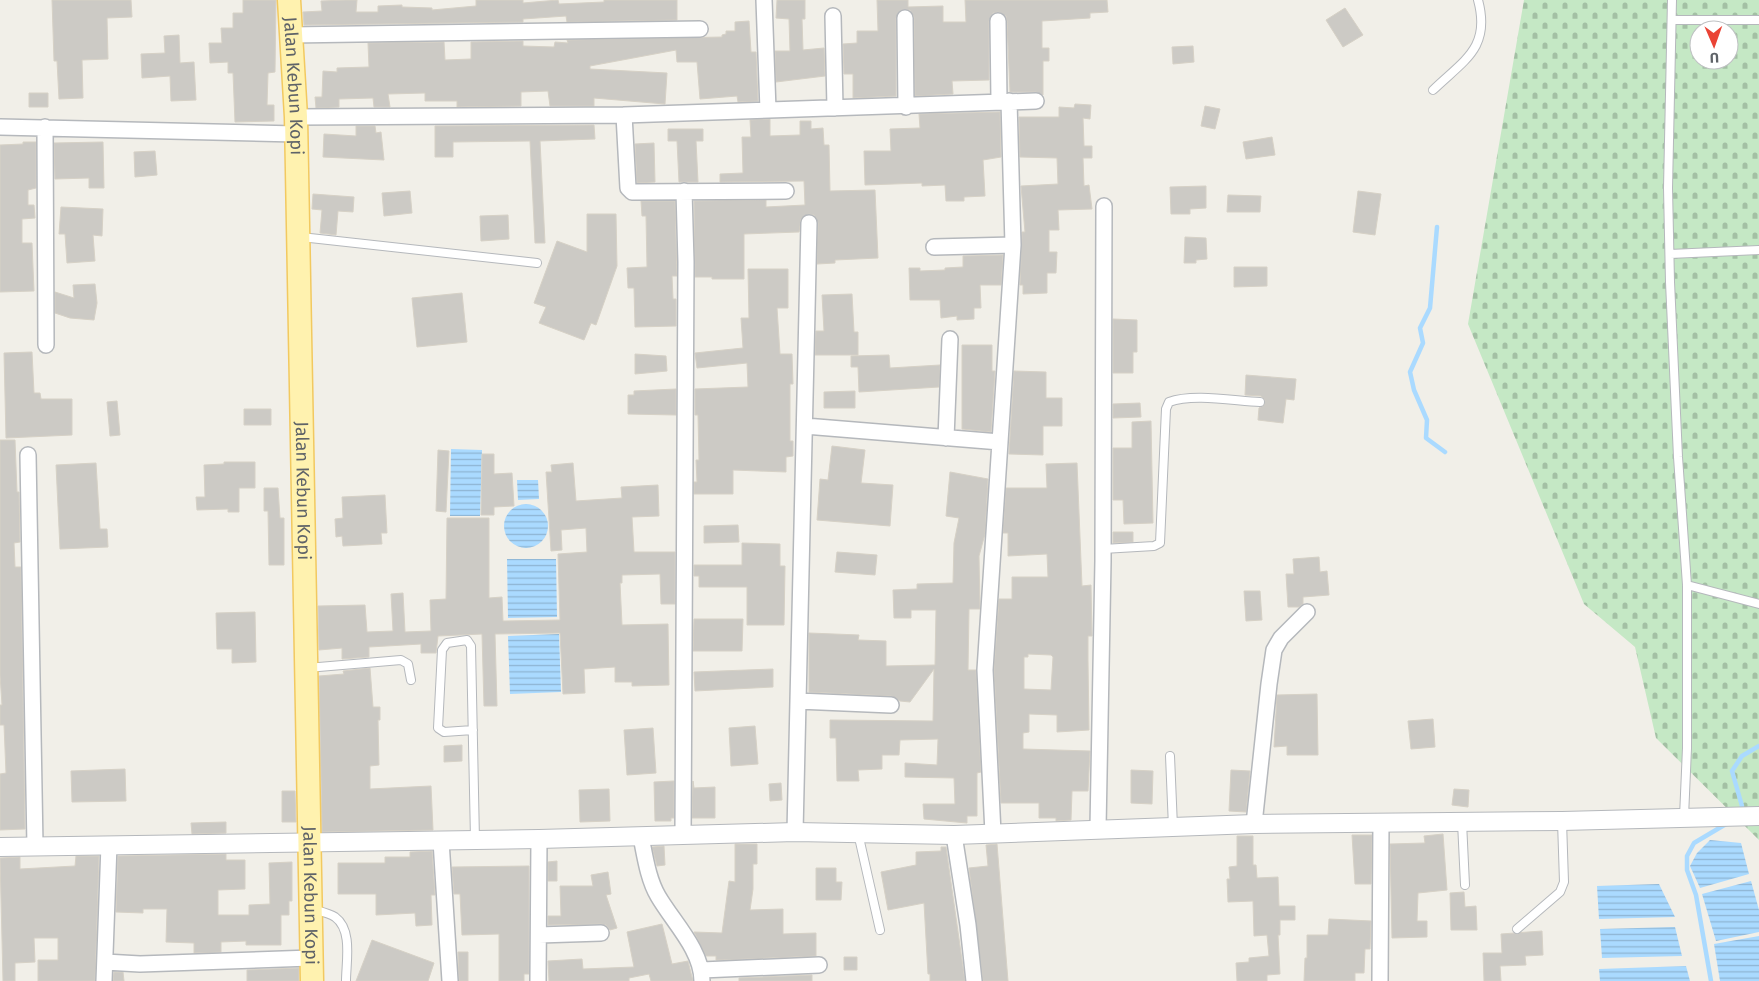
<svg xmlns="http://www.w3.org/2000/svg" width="1759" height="981" font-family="'Fira Sans',sans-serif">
<defs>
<pattern id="cemetery-stones" width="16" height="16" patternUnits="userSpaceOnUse" patternTransform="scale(1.25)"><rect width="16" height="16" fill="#c5e8c5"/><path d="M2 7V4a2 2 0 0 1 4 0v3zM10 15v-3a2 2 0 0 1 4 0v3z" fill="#a3c0a4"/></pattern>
<pattern id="water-rules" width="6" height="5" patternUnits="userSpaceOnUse" patternTransform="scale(1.25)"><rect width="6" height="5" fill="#aadaff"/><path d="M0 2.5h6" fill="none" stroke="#8eb4d2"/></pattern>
</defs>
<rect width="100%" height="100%" fill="#f1efe8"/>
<path fill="url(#cemetery-stones)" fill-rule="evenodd" d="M1524,0H1759V840L1656,738L1635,647L1584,604L1468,324ZM1699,30H1729V60H1699Z"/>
<path fill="url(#water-rules)" d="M451,449L482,450L480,516H450Z
M517,480H538L539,499L518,500Z
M504 526a22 22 0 1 1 44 0a22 22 0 1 1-44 0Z
M507,559H556L557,617L508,618Z
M559,634L561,692L510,694L508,636Z
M1710,840L1741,843L1749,874L1700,888L1690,866L1697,853Z
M1751,881L1759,910V932L1716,941L1702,894Z
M1659,884L1675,917L1599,919L1597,886Z
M1675,927L1682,956L1602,958L1600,929Z
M1759,936V981H1720L1714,944Z
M1686,966L1690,981H1600L1599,969Z"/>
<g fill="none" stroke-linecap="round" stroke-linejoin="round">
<path stroke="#aadaff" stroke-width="4.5" d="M1437,227L1430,308L1420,328L1423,343L1410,372L1414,390L1427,420L1426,438L1445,452
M1741,813L1742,806L1732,771L1742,756L1759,746
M1711,981L1696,895L1687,870V856L1694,843L1726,824"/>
</g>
<path fill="#cccac5" stroke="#d6d1c6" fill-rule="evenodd" d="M52,0H131L132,17L107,18L108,59L82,60L83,98L59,99L57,61H54Z
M243,0H276L275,72L268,73L267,105H274V121L235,122L233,73H228V62L210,63L209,43H222L221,28H233V13H243Z
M345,0H357L356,12H378V6L402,5V7L432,8V10L476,6V0H523V3L558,0L559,4L604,2V0H677V20L567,22L566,16L523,19V22L304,25L303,12L322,11L321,1Z
M777,0H805V19H802L803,50L824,48L825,76L776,82L775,51H790L789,19L776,18Z
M877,0H908V7L943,6V22H966L965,0H1107L1108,12L1090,13V18L1042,21V48H1049V61H1043V95L1036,92H1010L1007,21L1006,16L998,12L993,13L989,21V80L952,81L953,94L915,96L914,17L910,10H901L896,18V96L853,98V74H844L843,44L857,43V31H878Z
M1345,8L1363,35L1343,47L1326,20Z
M749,21L751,52H756L758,101L738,102L737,96L700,99L697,62H677L676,50L590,66V69L667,73L665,104L594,98V106H550L548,91L521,92V106L457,107V101H425V93L388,94L390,107H374L373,98L339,99V107L316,108L315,97H322L323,71L337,72V68L369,67L368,43L444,42L445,60L471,59V42L523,41V46L554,47L555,42L568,43L567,40L722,37V35L726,34V31H735V22Z
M179,35L180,63L194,62L196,100L171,101L170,76L142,78L141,54L165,53L164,36Z
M1193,46L1194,62L1173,64L1172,47Z
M29,93H48V107H29Z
M1075,104L1091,105L1090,119L1083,118L1084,146H1092V158H1083L1084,186L1089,185L1092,209L1058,210L1059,230H1049V252H1057L1056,273H1047V293L1023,294V285H1020L1022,232H1025L1021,186L1058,184L1057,158L1020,157L1019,117H1059V107L1074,108Z
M1205,106L1220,109L1215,129L1201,126Z
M1000,112L1001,157L983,160L985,196L964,197V201H946L945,185L922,186V183L865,185L864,151H891L890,129L920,128L919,114Z
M770,119V136L800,135V121H811V129L823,128L824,145H829L830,191L875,190L878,258L835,260V263L817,264L818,223L814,215L809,214L801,219L799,232L744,234V279H712V277H695L694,201L766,200V207L805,205L804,181L720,182V174L743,173L742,137H751L750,120Z
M594,125L595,139L540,141L545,243H535L530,141L453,142V157H435V126Z
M356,126H375L376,133L381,132L384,160L323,157L324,134L356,136Z
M668,129H703V141H696L698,182H679L677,141H668Z
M1272,137L1275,155L1246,159L1243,142Z
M23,142H36V188L28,190V205H34L35,218L22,219V243H32L34,291L0,292V145L23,144Z
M103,142L104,188H89V178L55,179L54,143Z
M654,143L655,182L637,183L635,144Z
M155,151L157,175L135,177L134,152Z
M1206,186V208L1190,209V214H1171L1170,187Z
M410,191L412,213L384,216L382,193Z
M1358,191L1381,194L1375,235L1353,232Z
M313,194L354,197L353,212L338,211L336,235L320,233L322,210L312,209Z
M1228,195L1261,196L1260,212H1227Z
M641,201H675L677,276H672L673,299H676V326L635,327L634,288H628L627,268L647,267L646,216H642Z
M61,207L103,209L102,236L93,235L95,261L67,263L65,234H59Z
M587,214H616L617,266L596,325L591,323L584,340L539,323L546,307L534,303L557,241L587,252Z
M508,215L509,239L481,241L480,216Z
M1185,237L1206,238L1207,259L1196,260V263H1184Z
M1003,255L1001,285H980L981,308H974V319L957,320V316L941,318L940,300H910L909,268H920V271L945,270V268L963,267V256Z
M1234,267H1267V286L1234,287Z
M748,269H788V308H777L780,354H792L793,384H790V441H793V456L786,457V472L733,470V494H694V482H697L696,460H699L698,415H695V389L748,387L747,363L697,368L695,353L743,348L741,318H749Z
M95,284L97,303L94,320L70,318L55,313V292L74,298L73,285Z
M462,293L467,342L417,347L412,298Z
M852,294L854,332H858V355H815L816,331H824L822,295Z
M1113,319L1137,320V352H1133V373H1113Z
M962,345H992V371H995L991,432L962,429Z
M32,352L34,393H40L41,399H72V435L6,438L4,353Z
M635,354L666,356L667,371L635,374Z
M889,355L890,368L940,365L939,387L859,392L858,367H851V356Z
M1014,371L1046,372V398H1062V426H1043V455L1009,454Z
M1246,375L1296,379L1294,400L1286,399L1283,423L1258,420L1259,408L1264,405L1265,400L1261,396L1245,395Z
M676,389V415L628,414V395H634V391Z
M855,391V408H824V392Z
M117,401L120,435L110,436L107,402Z
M1140,403L1141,417L1113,418V404Z
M244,409H271V425H244Z
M1151,421L1153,523L1124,524L1123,500H1113V448H1132V422Z
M0,440H15L17,492H19L20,542L14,543L15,567H21L25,829L0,830V774L6,773L4,725H0V705H2L0,675Z
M832,446L865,450L861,483L893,485L890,526L817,520L820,479L828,480Z
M438,450L449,451L446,512L436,511Z
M482,454H494V474L512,473L514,506L494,507V515H481Z
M224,462H255V488H239V512H228V509L197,510L196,497H205L204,465L224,464Z
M96,463L100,529H107L108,547L60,549L56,465Z
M573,463L576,501L622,498L621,487L658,485L659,516L632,517L634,552H675V604H661L660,574L622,575V583H620L622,625L668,624L669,685L632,686V682H615V667L584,669L585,693L563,694L560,633L495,634L497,706H484L482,634L438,636L436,653H421V644L369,647V657L342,659V648L319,650L318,606L365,605L367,632L393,631L391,594L403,593L405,632L431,631L430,600L446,599L447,518H489V598L502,597L503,621L560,620L558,554L587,552L586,528L561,530L562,550L551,551L546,472H552L551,465Z
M1077,463L1082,586L1091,585L1092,636H1088V661L1089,730L1057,732V715L1029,714V732L1023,733V749L1090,751L1088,791H1072L1071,820L1056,821V818H1039V803H1001L994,670L999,599H1012V577H1048L1047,554L1008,556V533H1003L1006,488H1047L1046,464ZM1028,654L1051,655L1053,657L1051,690L1024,689V657H1028Z
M950,472L988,479L985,534L979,556L980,609H969L968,670H976L981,772L977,773V816H967V823L924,819L923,804H955L954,778L905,777V763L937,765L938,739L900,740L899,755H882V769L858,770L859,781H837L836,738H830V720L933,721L934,669L910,702L900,701L891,696L809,692V633L859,635L858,640L886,641V666L935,665L936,610H911V618H894L893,590L917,589V584L953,583L954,543L959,518L946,516Z
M264,488H278L280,518H284V565H269L268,511H264Z
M385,495L387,533H381L382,544L343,546L342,536L336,537L335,519L343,518L342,497Z
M738,525L739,542L704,543V526Z
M1113,532H1133V542L1113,543Z
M742,543L780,544V566H785L784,625H747V587H699V576H694V565H742Z
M837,552L877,555L875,575L835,572Z
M1319,557L1320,572L1327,571L1329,595L1303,597V604L1299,607H1288L1286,574H1294L1293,559Z
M1244,591H1260L1262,620L1246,621Z
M255,612L256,662L232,663V649H217L216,613Z
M694,619H743L742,651H693Z
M370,668L373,707H380V720H378L379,765L370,766V789L431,786L433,830L322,832L319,676L344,674L343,671Z
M773,669V687L695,691L694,672Z
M1317,694L1318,755H1287V746L1274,747L1277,695Z
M1433,719L1435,747L1411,749L1408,721Z
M755,726L758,764L731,766L729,728Z
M653,728L656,773L627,775L624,730Z
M462,745V761L444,762V746Z
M125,769L126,801L72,802L71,771Z
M1131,770L1153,771L1152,804L1131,803Z
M1231,770L1250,771L1246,812L1229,811Z
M674,781V818H671V821H655L654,782Z
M693,781L694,788L715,787V818H692Z
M781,783L782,800L770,801L769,784Z
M609,789L610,821L580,822L579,790Z
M1454,789L1469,790L1468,807L1452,805Z
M282,791H295L296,822H282Z
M226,822V833L192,834L191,823Z
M1443,834L1447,890L1418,893L1417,921H1427V937L1392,938L1390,844L1425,843L1424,836Z
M1352,835H1372L1371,884H1355Z
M1237,836H1253V865H1256L1257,878L1278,877L1279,906H1295V920H1280V935H1278L1280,974L1267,975V981H1237L1236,963L1249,962V958L1269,956L1267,935L1254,936L1253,901L1228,902L1227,879H1230L1229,867L1237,866Z
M735,844H757V864H753V889L750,910L783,909V934L816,933V956L723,960H716V956H706L694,932L722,933L729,881L735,882Z
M997,844L1008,981H983L969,868L988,866L986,845Z
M664,846L665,865L657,866L652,847Z
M941,847H946L965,981H930V974H928L924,903L888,910L881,872L916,865V852L941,851Z
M432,851L435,895H431L432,925L416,926L415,913L376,915V894H338V863H385V857H410V852Z
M226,854V860H245V889L218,890V915H249V905L270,904L269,863L292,862V901H289V915H281V945H246V941L221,942V952L194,953V943L166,942L167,909H143V913L116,912L118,856Z
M76,856H99L95,981H38V960H58V938H34L35,962L15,963V981H3L0,858L20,857V869L75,866Z
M557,861V881H548V862Z
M529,866V974H524V981H499V934L462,935L460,894H454L452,867Z
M816,868H836V882H842L841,900H816Z
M608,872L611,894L606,895L617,928L610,930L606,925L601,924L548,925V916H561L560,886H593L591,875Z
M1464,892L1465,907L1476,906L1477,930H1451L1450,893Z
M1329,919L1371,921L1370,949H1365L1364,973H1355V981H1304L1305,958H1307V935H1328Z
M662,924L672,964L688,961L693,981H651L649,974L629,978V981H549L548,961L582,959L583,969L634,967L627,932Z
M1542,931L1543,955L1525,956L1526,965L1500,966L1501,981H1484L1483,953H1502L1501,934Z
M372,940L434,963L428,981H356Z
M458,952H468V981H459Z
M844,957H857V970H844Z
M299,968V981H247V970Z
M114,972H123L124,981H113Z
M812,975V981H739V978Z"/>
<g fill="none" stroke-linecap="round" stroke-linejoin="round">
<defs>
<path id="service" d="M1672,0L1668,188L1670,282L1678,457L1687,585V748L1684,817
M1672,20H1759
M1433,90C1464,60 1491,48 1478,0
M301,237L537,263
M1670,254L1759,250
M1103,549L1154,546L1160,543L1166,409L1169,402C1193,393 1235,401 1260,402
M1687,585L1759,604
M307,668L401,660L408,664L411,680
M473,730L444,732L438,728L442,650L447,643L467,640L471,646L475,840
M1170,756L1173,827
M1462,822L1465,885
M858,833L880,930
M312,909C319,911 329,913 335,917C353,930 346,962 346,981
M1517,929L1560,892L1564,882L1562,821"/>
<path id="minor" d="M764,0L768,110
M833,16L835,108
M905,18L906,107
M998,21L999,101
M290,35L700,29
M624,115L628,188L632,192L786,191
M296,117L624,115L1036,101
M0,127L296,134
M45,127L46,345
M934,247L1013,245
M805,426L1000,442L985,670L993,833
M946,438L950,339
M1000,442L1013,245L1009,101
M28,455L35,846
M798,701L891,705
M1254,824L1269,684L1274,650L1281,638L1307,612
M1098,828L1103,561L1104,206
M795,832L809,223
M683,835L686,262L684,191
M954,835L968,925L974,981
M641,837C645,856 648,879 658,896C673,922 702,950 702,981
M441,841L450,981
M539,935L601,933
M105,962L140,964L311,958
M702,970L819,965
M104,981L109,845
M538,981L539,839
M1380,981L1381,822"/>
<path id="tertiary" d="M0,847L539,839L795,832L954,835L1254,824L1562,821L1759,816"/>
<g id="primary">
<path id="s1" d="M289,0L296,117L312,981"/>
</g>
</defs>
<use href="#service" stroke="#b5b8bc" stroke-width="10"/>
<use href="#minor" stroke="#b5b8bc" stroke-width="18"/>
<use href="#tertiary" stroke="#b5b8bc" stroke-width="20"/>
<use href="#primary" stroke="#f2c960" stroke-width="25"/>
<use href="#service" stroke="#fff" stroke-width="8"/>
<use href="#minor" stroke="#fff" stroke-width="15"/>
<use href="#tertiary" stroke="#fff" stroke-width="18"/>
<use href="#primary" stroke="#fff2af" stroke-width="22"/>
</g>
<g text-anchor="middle" stroke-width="5" stroke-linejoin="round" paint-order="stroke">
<g font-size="18" fill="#5f6368" stroke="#fff">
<text dy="6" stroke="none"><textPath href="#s1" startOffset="86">Jalan Kebun Kopi</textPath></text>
<text dy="6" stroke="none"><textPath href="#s1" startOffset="491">Jalan Kebun Kopi</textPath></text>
<text dy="6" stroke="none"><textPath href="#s1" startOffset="896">Jalan Kebun Kopi</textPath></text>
</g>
</g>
<g transform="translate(1714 45) rotate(178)"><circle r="24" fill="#ffffff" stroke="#bfc1c3"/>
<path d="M0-4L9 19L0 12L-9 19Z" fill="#ea4335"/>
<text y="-8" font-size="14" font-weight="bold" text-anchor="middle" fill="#5f6368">U</text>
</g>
</svg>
